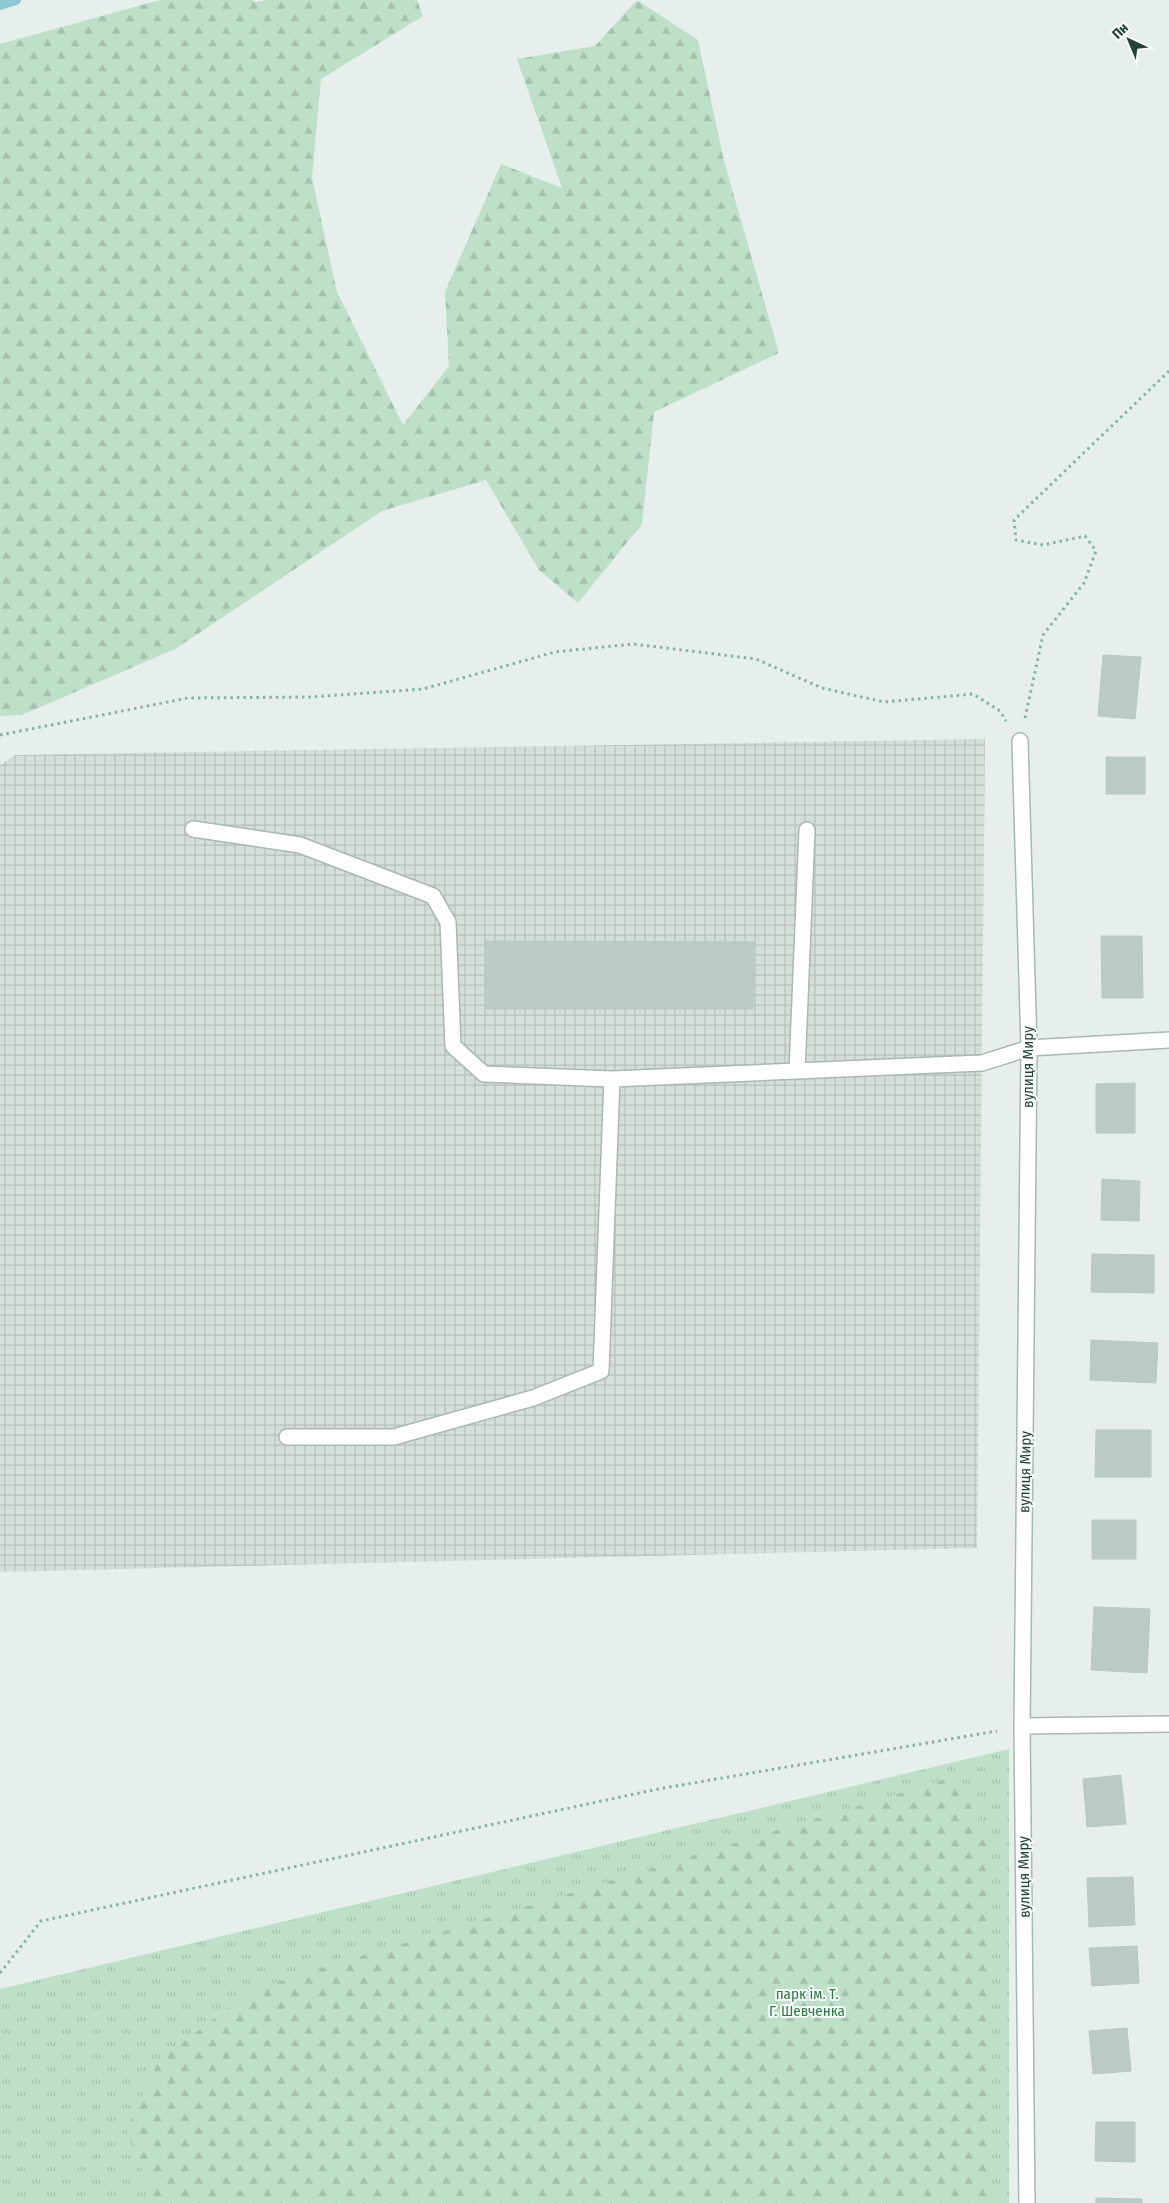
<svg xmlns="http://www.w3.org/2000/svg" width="1169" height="2203" font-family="'Fira Sans Condensed',sans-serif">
<defs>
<pattern id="industrial-grid" width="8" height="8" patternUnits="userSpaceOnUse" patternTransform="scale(1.25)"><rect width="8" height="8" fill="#d4dfda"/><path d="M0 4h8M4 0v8" fill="none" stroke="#b6c1bc"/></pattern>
<pattern id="grass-tufts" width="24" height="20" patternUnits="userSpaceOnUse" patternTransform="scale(1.25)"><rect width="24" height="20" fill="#bfe0c8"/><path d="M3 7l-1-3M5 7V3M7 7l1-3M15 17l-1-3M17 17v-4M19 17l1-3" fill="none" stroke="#a4c1ad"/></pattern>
<pattern id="forest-firs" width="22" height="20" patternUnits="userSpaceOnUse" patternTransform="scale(1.25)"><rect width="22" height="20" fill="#bfe0c8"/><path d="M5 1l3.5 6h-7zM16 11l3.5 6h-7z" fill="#a4c1ad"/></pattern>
</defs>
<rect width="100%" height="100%" fill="#e6efeb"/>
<path fill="url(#industrial-grid)" d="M985,739L977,1548L0,1572V765L15,755Z"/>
<path fill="url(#grass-tufts)" d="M1009,1749V2203H0V1989Z"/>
<path fill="url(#forest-firs)" d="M160,0H252L256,2L267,0H417L423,16L321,79L312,178L337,292L403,425L449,366L445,292L501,164L562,188L517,59L595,46L637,0L698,40L724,161L779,353L654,412L642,524L578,603L539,570L486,480L382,511L175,649L22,715L0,716V44Z
M953,1777L986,1833L987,2203H156L126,2131L159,2060L254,1989Z"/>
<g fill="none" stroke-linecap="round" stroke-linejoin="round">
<path stroke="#8ec9d4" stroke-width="10" d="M0,5L16,0"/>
</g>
<path fill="#bbcac4" stroke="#b8c9c2" d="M1103,655L1141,657L1135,719L1098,716Z
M1106,757H1145V794H1106Z
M1101,936H1142L1143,998H1102Z
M485,941L754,942L753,1009H485Z
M1135,1083V1133H1096V1084Z
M1102,1179L1140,1181L1139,1221L1101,1220Z
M1092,1254L1154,1255V1293L1091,1292Z
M1091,1340L1158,1343L1156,1383L1090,1380Z
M1096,1430H1151V1477H1095Z
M1092,1520H1136V1559H1092Z
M1094,1607L1150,1609L1147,1673L1091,1670Z
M1121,1775L1126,1824L1087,1827L1083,1779Z
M1133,1877L1135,1925L1089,1927L1087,1878Z
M1137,1946L1139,1983L1092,1986L1089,1948Z
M1127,2028L1131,2071L1093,2074L1089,2031Z
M1096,2122H1135V2162L1095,2161Z
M1096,2198L1142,2199V2203H1096Z"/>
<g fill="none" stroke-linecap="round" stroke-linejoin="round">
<defs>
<path id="lane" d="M193,829L300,845L433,896L448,922L453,1046L484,1074L612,1079L982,1063L1029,1048
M797,1071L807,830
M287,1437H394L533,1398L601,1371L612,1079"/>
<path id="street" d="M1020,741L1029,1048L1022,1726L1027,2203
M1029,1048L1169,1040
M1022,1726L1169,1724"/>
</defs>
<use href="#lane" stroke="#a8b8b2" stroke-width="18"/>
<use href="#street" stroke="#a8b8b2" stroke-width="18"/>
<path stroke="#86b3a5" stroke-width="3" stroke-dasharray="2.5 4" stroke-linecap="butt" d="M1025,718L1043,635L1084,583L1096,551L1085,536L1043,545L1016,540L1014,520L1169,371
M0,735L188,698L310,697L423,689L555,652L633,644L756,659L822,688L884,702L973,694L1000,711L1006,721
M0,1973L41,1921L658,1789L997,1731"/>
<use href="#lane" stroke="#fff" stroke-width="15"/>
<use href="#street" stroke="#fff" stroke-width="15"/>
</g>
<g text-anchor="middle" stroke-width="4" stroke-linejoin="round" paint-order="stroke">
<g font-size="15" fill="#24423a" stroke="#f7fbf9">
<text transform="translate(1028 1067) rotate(-90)" y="5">вулиця Миру</text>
<text transform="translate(1025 1472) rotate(-89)" y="5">вулиця Миру</text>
<text transform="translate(1024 1877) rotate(-91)" y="5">вулиця Миру</text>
</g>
<g font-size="15" fill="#2d7a4b" stroke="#f7fbf9">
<text x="807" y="1999">парк ім. Т.<tspan x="807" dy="17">Г. Шевченка</tspan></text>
</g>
</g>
<g transform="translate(1129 40) rotate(316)" stroke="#f7fbf9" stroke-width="4" paint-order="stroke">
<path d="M0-4L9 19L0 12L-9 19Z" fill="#24423a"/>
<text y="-8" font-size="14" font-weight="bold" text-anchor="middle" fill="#24423a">Пн</text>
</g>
</svg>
